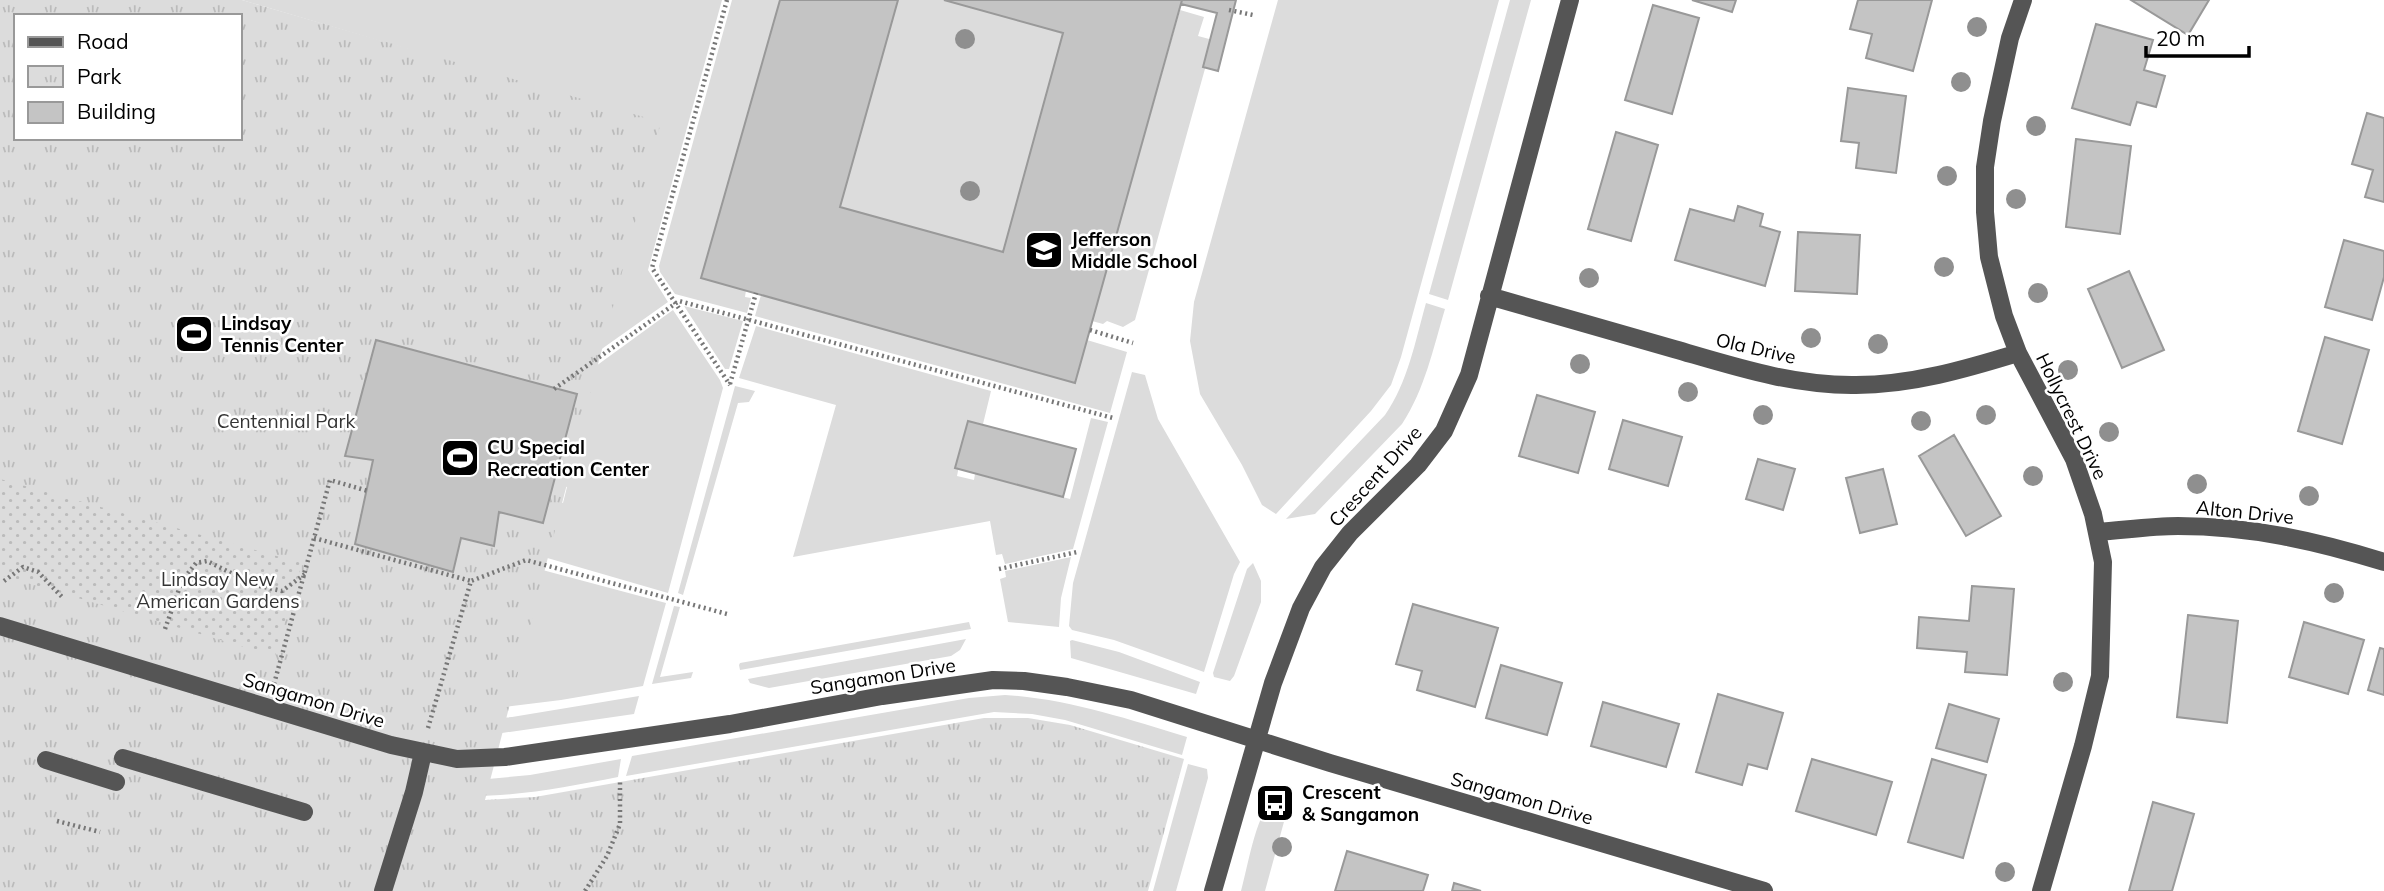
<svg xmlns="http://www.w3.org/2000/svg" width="2384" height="891" font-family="Mulish,sans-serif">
<defs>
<pattern id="park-tufts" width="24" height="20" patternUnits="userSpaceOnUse" patternTransform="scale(1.75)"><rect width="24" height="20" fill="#dcdcdc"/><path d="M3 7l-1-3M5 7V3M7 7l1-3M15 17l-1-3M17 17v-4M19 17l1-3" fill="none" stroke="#bbb"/></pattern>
<pattern id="garden-dots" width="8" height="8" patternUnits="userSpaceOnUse" patternTransform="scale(1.75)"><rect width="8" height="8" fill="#dcdcdc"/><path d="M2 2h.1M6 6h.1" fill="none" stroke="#bbb" stroke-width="1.8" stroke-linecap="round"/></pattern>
</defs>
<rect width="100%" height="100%" fill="#fff"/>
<path fill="#dcdcdc" d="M242,0H722L648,270L668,302L548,387L0,237L240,138L523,83Z
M732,0H780L701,278L746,290L745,297L751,298L747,313L675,294L660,272L659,266Z
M898,0H944L1063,33L1003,252L840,207Z
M1278,0H1499L1401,357L1391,385L1371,411L1276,514L1262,505L1242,465L1200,394L1190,341L1194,302Z
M1510,0H1531L1448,300L1429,294Z
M1180,10L1204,17L1198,36L1213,40L1135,320L1123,327L1107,321L1103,324L1092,321Z
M761,295L1074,383L1087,340L1127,352L1110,413L755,316Z
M1426,303L1445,309C1433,349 1425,389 1402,424L1315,514L1286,519L1385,415C1408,382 1415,342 1426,303Z
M684,306L743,321L729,369H725Z
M673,310L720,380L723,388L668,593L537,555L550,499L563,503L567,487L554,483L563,390Z
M756,326L991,391L983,424L968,421L957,476L974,480L975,474L1070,499L1091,418L1108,422L1073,549L1005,564L1002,554L996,555L990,521L793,557L836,405L739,378Z
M1132,372L1145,375L1158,419L1240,562L1234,574L1204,672L1114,640L1072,630L1069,626L1073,583Z
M735,386L755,391L749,402L738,403L683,595L678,593Z
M1071,557L1061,598L1059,627L1008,622L1000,579L1006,577L1005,571Z
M1253,563L1261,581V602L1234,676L1230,681L1214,677L1213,673L1247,569Z
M535,568L666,603L643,686L561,700L487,709Z
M674,606L680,607L660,677L693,672L691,678L652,684Z
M969,622L971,629L740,670L739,665L740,663Z
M966,639L960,650L951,656L769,688L750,683L748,679Z
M1072,640L1119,652L1200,682L1196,694L1071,658L1070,641Z
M1005,695C1068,699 1127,719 1187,737L1182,755L1065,720L1032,714L994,712L626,776L632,756L969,698Z
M639,696L634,714L502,733L488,719L512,717Z
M621,759L618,777C567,787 516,797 464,796L488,779L530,775Z
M1188,764L1207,769L1208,778L1176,891H1153Z
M1283,786L1293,789L1265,891H1241C1250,858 1256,808 1283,786Z"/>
<path fill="url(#park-tufts)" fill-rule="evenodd" d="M0,0H242L661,122L485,800L535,797L984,718H1028L1070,725L1184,759L1148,891H0ZM16,16H240V138H16Z"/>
<path fill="url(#garden-dots)" d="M0,479L302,563L275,656L0,575Z"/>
<path fill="#c4c4c4" stroke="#999" stroke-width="2" d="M780,0H898L840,207L1003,252L1063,33L944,0H1182L1075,383L701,278Z
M1182,0H1236L1218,71L1203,67L1217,13L1181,4Z
M1692,0H1736L1732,12Z
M1858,0H1932L1913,71L1866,58L1872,34L1850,29Z
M2131,0H2209L2188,35Z
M1653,5L1699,18L1672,114L1625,100Z
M2096,24L2153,40L2144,70L2165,76L2156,107L2137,102L2130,125L2072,108Z
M1848,88L1906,96L1896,173L1856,168L1859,143L1841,141Z
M2367,113L2384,118V202L2365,197L2373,170L2352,164Z
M1616,132L1658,145L1631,241L1588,229Z
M2076,139L2131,146L2120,234L2066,227Z
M1738,206L1763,214L1760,226L1780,232L1765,286L1675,260L1690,209L1734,221Z
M1798,232L1860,235L1857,294L1795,291Z
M2344,240L2384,251V277L2372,320L2325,307Z
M2129,271L2164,350L2122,368L2088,289Z
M2325,337L2369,350L2342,444L2298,431Z
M376,340L577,394L543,523L499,512L494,546L461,538L453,572L355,544L373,460L345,456Z
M1537,395L1595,412L1578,473L1519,456Z
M1623,420L1682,437L1668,486L1609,469Z
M968,421L1076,449L1063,497L955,468Z
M1954,435L2001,516L1966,536L1919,456Z
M1758,459L1795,469L1783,510L1746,499Z
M1883,469L1897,524L1860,533L1846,478Z
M1972,586L2014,589L2007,675L1965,672L1967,652L1917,648L1919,617L1969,621Z
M1413,604L1498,628L1475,707L1417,690L1422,671L1396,664Z
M2188,615L2238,621L2227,723L2177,717Z
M2304,622L2364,640L2348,694L2289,677Z
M2380,648L2384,649V695L2368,690Z
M1501,665L1562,683L1547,735L1486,718Z
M1718,694L1783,713L1767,769L1748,764L1742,785L1696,772Z
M1603,702L1679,724L1666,767L1591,746Z
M1949,704L1999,719L1987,762L1936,748Z
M1812,759L1892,782L1876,835L1796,811Z
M1932,759L1986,775L1963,858L1908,842Z
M2153,802L2194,814L2172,891H2129Z
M1347,851L1428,875L1423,891H1335Z
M1454,883L1481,891H1452Z"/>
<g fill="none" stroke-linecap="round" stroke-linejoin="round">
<path stroke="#777" stroke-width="4.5" stroke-dasharray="2 3.5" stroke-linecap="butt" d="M727,0L652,268L730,385
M1229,10L1253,15
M1090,330L1133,343
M730,384L756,293
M554,389L679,301L1113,418
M314,538L471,581
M999,569L1077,552
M4,581L23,567L38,572L64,599
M165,629L182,581L196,563L207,561L255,585L282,591L305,574
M274,684L330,480L368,491
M428,728L471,581L526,560L727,614
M57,821L100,832
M585,891L607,856L620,824V781"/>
<path stroke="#555" stroke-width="18" d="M2023,0L2010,38L1992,121L1985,167V212L1989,257L2004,316L2018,353L2074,459L2093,514L2103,562L2100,676L2083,746L2041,891
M1489,296C1551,314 1612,331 1674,349C1733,366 1793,386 1856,385C1911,385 1966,369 2018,353
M2098,532C2125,530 2152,526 2178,526C2250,526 2317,541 2384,562
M0,626L391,745L457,759L505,757L730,724L882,696L993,680L1024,681L1067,687L1131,700L1330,763L1764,891
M123,758L304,812
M46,760L116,782
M383,891L414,792L423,753
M1213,891L1273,683L1301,608L1323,567L1350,533L1418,465L1444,431L1469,375L1570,0"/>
</g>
<g fill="#8f8f8f">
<circle cx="1977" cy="27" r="10"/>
<circle cx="965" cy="39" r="10"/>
<circle cx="1961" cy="82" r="10"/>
<circle cx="2036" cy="126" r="10"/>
<circle cx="1947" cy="176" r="10"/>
<circle cx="970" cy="191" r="10"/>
<circle cx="2016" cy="199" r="10"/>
<circle cx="1944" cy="267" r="10"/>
<circle cx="1589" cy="278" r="10"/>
<circle cx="2038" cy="293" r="10"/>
<circle cx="1811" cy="338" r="10"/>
<circle cx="1878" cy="344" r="10"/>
<circle cx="1580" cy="364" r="10"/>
<circle cx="2068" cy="370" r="10"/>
<circle cx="1688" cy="392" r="10"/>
<circle cx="1763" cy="415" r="10"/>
<circle cx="1986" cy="415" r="10"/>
<circle cx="1921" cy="421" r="10"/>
<circle cx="2109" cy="432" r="10"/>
<circle cx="2033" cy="476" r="10"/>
<circle cx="2197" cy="484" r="10"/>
<circle cx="2309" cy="496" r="10"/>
<circle cx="2334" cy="593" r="10"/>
<circle cx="2063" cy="682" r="10"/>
<circle cx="1282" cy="847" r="10"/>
<circle cx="2005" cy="872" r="10"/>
</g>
<defs>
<symbol id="school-square" viewBox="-11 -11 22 22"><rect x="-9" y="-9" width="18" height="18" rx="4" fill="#000" stroke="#fff"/><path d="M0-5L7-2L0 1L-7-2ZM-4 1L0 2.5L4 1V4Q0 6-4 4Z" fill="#fff"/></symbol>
<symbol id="stadium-square" viewBox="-11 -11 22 22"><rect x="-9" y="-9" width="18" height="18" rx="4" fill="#000" stroke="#fff"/><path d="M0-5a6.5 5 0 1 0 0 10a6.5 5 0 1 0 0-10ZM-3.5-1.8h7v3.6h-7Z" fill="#fff"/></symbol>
<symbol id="bus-square" viewBox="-11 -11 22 22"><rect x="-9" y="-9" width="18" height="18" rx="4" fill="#000" stroke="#fff"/><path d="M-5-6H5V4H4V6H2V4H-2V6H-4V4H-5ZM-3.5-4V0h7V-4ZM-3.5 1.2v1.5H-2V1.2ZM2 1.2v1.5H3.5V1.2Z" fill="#fff"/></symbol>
</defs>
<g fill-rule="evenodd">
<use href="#school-square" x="1022" y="228" width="44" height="44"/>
<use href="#stadium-square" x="172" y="312" width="44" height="44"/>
<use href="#stadium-square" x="438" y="436" width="44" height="44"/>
<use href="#bus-square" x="1253" y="781" width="44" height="44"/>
</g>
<g text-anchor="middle" stroke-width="5" stroke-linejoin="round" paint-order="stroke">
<g font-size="19" font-weight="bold" fill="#000" stroke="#fff" text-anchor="start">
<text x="1071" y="246">Jefferson<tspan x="1071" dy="22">Middle School</tspan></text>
<text x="221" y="330">Lindsay<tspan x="221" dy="22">Tennis Center</tspan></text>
<text x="487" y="454">CU Special<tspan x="487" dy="22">Recreation Center</tspan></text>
<text x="1302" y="799">Crescent<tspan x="1302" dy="22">&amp; Sangamon</tspan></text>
</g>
<g font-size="19" fill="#000" stroke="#fff">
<text transform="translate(1756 348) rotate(13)" y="7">Ola Drive</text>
<text transform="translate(2072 416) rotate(64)" y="7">Hollycrest Drive</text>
<text transform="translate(1375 476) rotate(-48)" y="7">Crescent Drive</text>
<text transform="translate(2245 512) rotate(6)" y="7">Alton Drive</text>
<text transform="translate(883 676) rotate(-9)" y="7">Sangamon Drive</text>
<text transform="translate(314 700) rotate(17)" y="7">Sangamon Drive</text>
<text transform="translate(1522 798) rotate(16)" y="7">Sangamon Drive</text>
</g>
<g font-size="19" fill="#333" stroke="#fff">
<text x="286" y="428">Centennial Park</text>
<text x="218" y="586">Lindsay New<tspan x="218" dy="22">American Gardens</tspan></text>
</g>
</g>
<rect x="14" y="14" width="228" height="126" fill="#ffffff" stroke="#999999" stroke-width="2"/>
<rect x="28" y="37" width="35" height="10" fill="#555555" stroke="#999999" stroke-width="2"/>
<text x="77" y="49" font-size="21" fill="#000000">Road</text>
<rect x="28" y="66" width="35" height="21" fill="url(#park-tufts)" stroke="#999999" stroke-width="2"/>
<text x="77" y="84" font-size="21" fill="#000000">Park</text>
<rect x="28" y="102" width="35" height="21" fill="#c4c4c4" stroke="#999999" stroke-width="2"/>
<text x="77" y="119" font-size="21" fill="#000000">Building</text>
<path d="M2146 46v10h103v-10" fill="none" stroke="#000000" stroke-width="3.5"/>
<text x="2156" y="46" font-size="21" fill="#000000" stroke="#ffffff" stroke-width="5" paint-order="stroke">20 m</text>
</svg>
